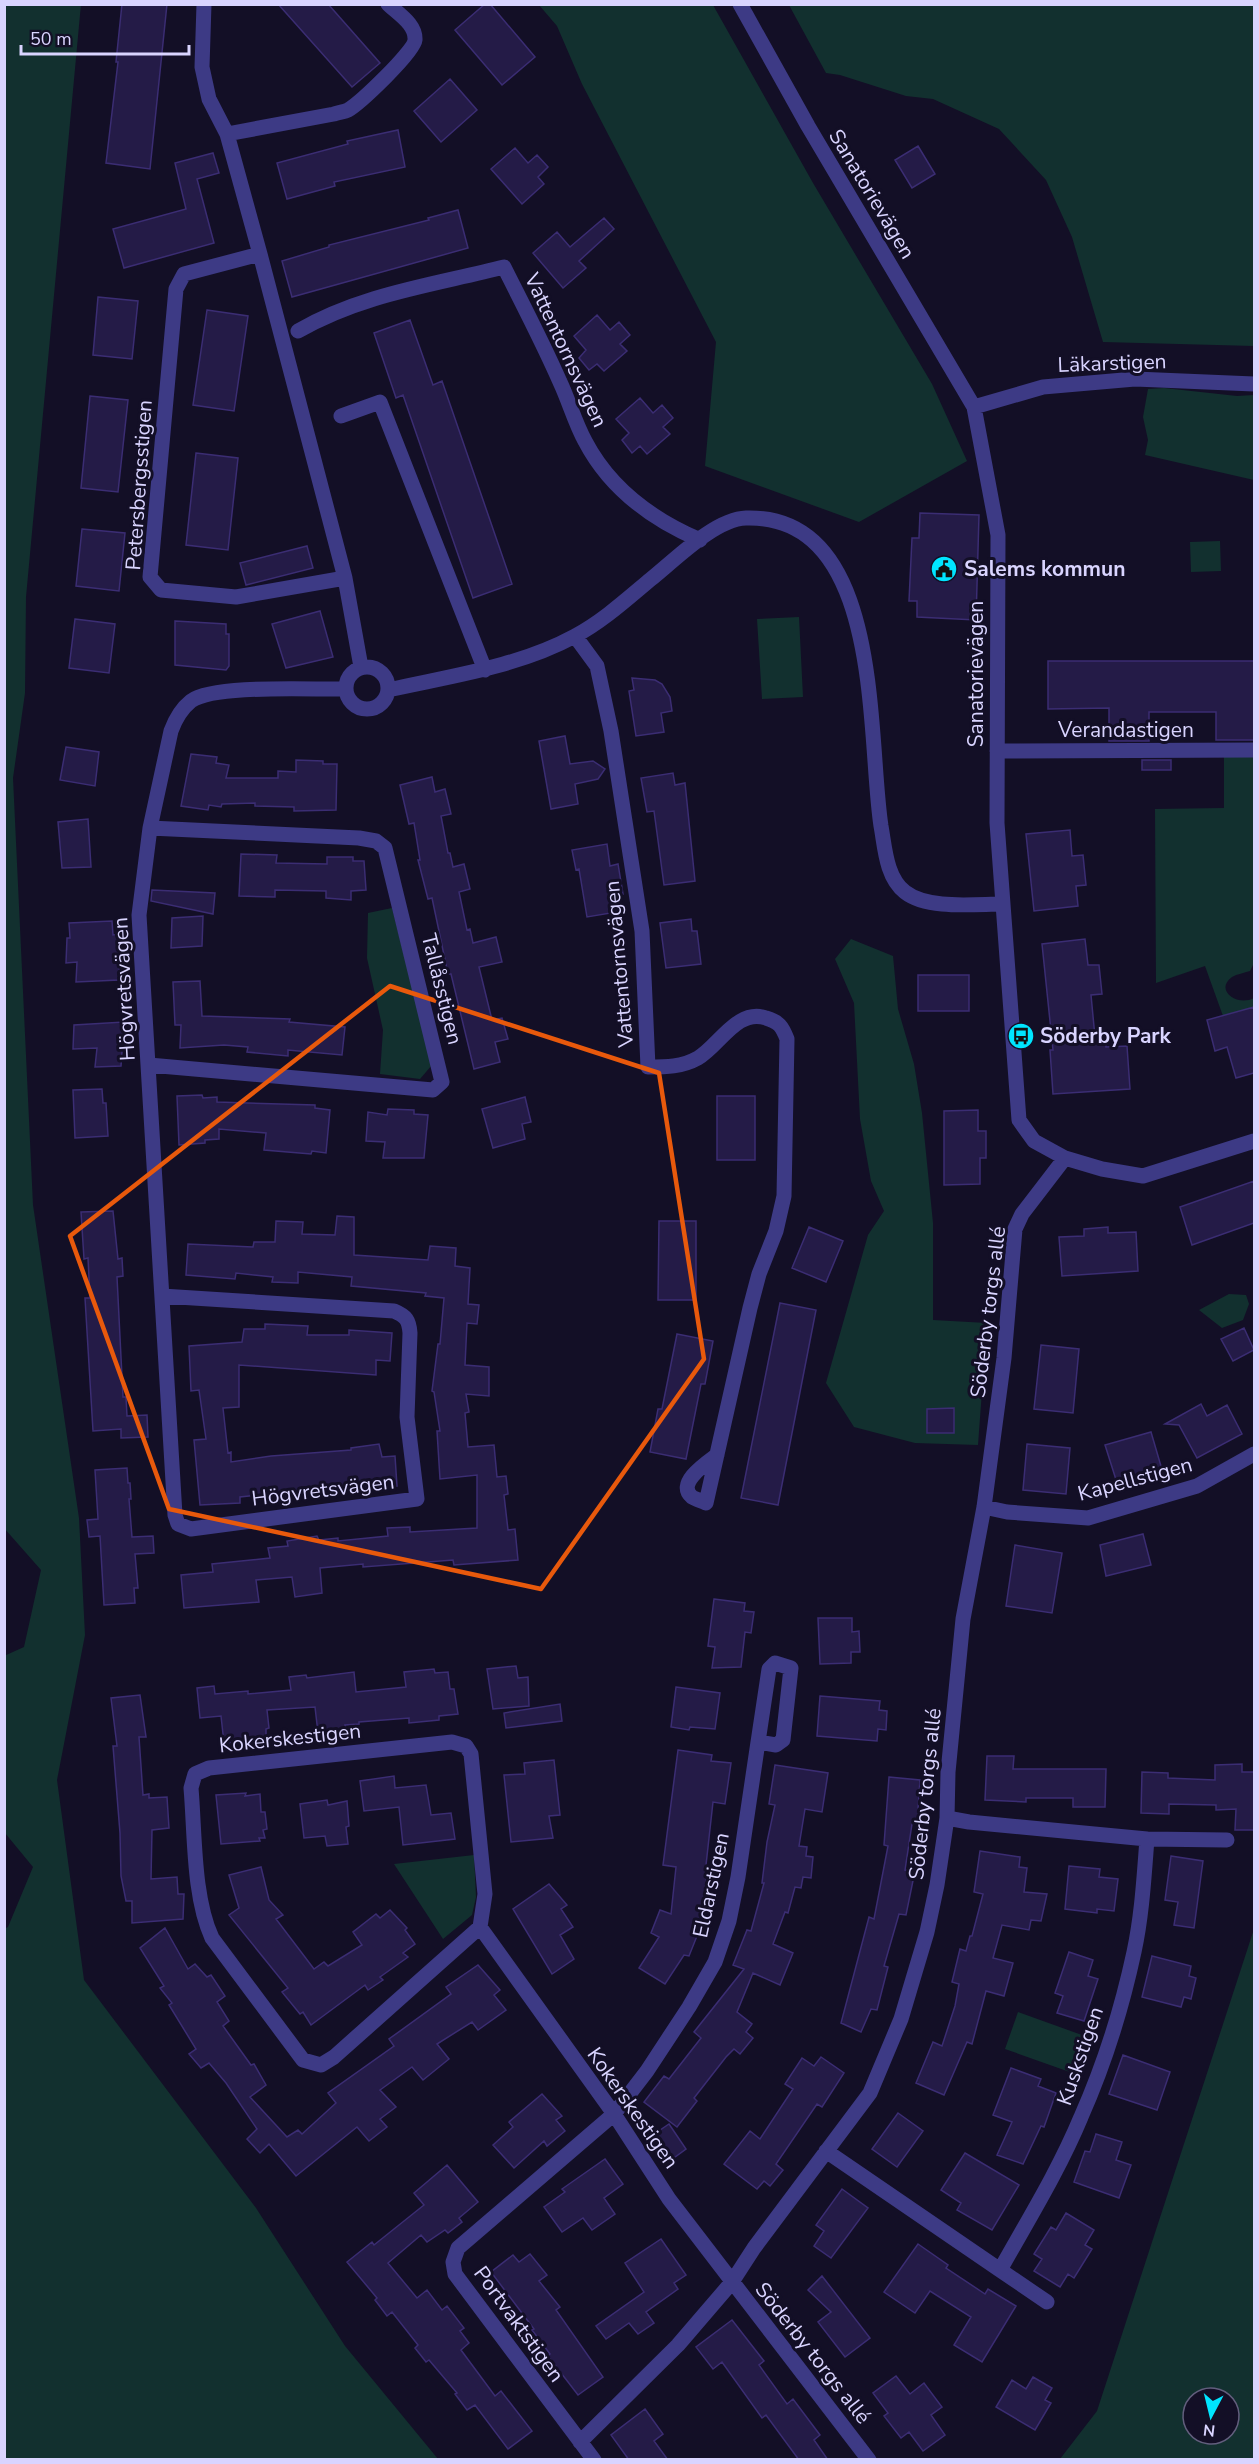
<svg xmlns="http://www.w3.org/2000/svg" width="1259" height="2464" font-family="'Nunito Sans',sans-serif">
<rect width="100%" height="100%" fill="#130f26"/>
<path fill="#12302f" fill-rule="evenodd" d="M81,4L26,597L25,693L13,778L33,1205L79,1518L85,1635L57,1780L84,1980L256,2208L345,2346L438,2459H5L4,1929L8,1927L33,1867L5,1833L4,1656L24,1647L41,1570L4,1528V5Z
M539,5H713L813,183L932,384L967,461L859,522L705,466L716,342L582,84L557,26Z
M789,5H1254V346L1103,342L1072,237L1046,180L999,129L933,99L906,96L840,75L826,73Z
M1164,388L1237,396L1254,395V480L1145,455L1148,440L1143,417L1148,389Z
M1220,541L1221,571L1191,572L1190,542Z
M799,617L803,697L762,699L757,619Z
M1224,751H1254V963L1250,971C1244,973 1237,974 1232,977C1214,990 1237,1007 1254,998V1007L1223,1016L1205,966L1156,983L1155,809L1224,808Z
M392,908L432,1065L420,1079L380,1074L383,1030L367,958L368,913Z
M851,939L893,956L898,1009L914,1064L922,1113L933,1223V1320L987,1323L978,1445L915,1443L854,1427L826,1383L868,1235L884,1211L871,1181L860,1119L854,1003L835,959Z
M1229,1294L1246,1295L1249,1304L1243,1320L1222,1328L1199,1310Z
M474,1855L476,1897L472,1915L443,1939L394,1864Z
M1254,1929V2459H1060L1097,2411ZM1193,2398H1229V2434H1193Z
M1018,2012L1093,2039L1081,2076L1005,2049Z"/>
<path fill="#241b47" stroke="#3b2d73" stroke-width="1.5" d="M122,4H167L150,169L106,163L118,62H116Z
M278,4H328L380,63L352,87Z
M485,4H490L535,57L502,85L455,30Z
M450,79L477,110L441,142L414,111Z
M398,130L405,167L334,182L335,186L287,199L277,163L348,144L347,141Z
M918,146L935,174L912,188L895,160Z
M515,148L528,163L537,155L548,167L538,177L544,184L522,204L491,169Z
M213,153L219,173L197,179L214,243L124,268L113,229L186,209L175,163Z
M458,210L468,248L292,297L282,261L329,247V245L429,220L428,218Z
M604,218L614,229L579,261L586,268L563,288L533,253L557,232L570,247Z
M98,297L138,301L132,359L93,355Z
M207,310L248,316L234,411L193,405Z
M597,315L610,330L619,322L630,335L620,344L627,351L604,371L597,364L589,370L579,358L586,350L574,336Z
M410,320L433,385L442,381L512,584L473,598L403,395L396,398L374,333Z
M90,396L128,400L118,492L81,488Z
M640,398L653,413L662,405L673,418L663,427L670,434L647,454L640,446L632,453L622,440L629,433L616,419Z
M196,453L238,458L228,550L186,545Z
M920,513L979,515L976,620L917,617V601H909L912,538H919Z
M82,529L125,533L119,591L76,586Z
M307,546L313,568L246,585L240,563Z
M320,611L333,657L286,668L272,624Z
M75,619L115,624L109,673L69,668Z
M175,621L226,624V634H229V666L226,670L175,665Z
M1048,661H1254V740H1216V712H1149V741H1109V708L1048,709Z
M632,678L655,680L662,684L670,697L672,711L661,713L664,732L636,736L629,691L634,690Z
M565,736L570,764L593,761L605,769L598,779L575,784L578,804L551,809L539,741Z
M66,747L99,752L95,786L60,780Z
M191,754L217,757L216,763L229,765L226,778H278V771L296,772V760L323,761V764H337L336,810L294,811V807L255,806V803L222,804L221,807L209,805L208,810L181,806Z
M1142,760H1171V770H1142Z
M673,773L675,785L685,783L695,881L664,885L654,811L647,812L641,778Z
M432,777L435,792L445,789L451,814L441,816L448,853H450L453,867L464,864L470,889L459,892L467,930L470,929L473,943L496,937L502,962L479,967L492,1020L502,1018L508,1039L495,1042L500,1062L474,1069L451,974H448L432,898L428,899L418,860H420L414,823L409,824L400,785Z
M88,819L91,867L62,868L58,822Z
M1070,830L1072,856L1083,855L1086,885L1076,886L1078,906L1034,911L1026,834Z
M607,844L610,866L618,864L623,894L615,895L617,912L587,917L579,869L576,870L572,850Z
M241,854L277,855L276,863L327,864V857H353V861H364L366,890L351,891V900L326,898V891L275,890V897L239,896Z
M152,890L215,893L213,914L151,901Z
M203,916L202,946L171,948L172,918Z
M691,919L692,931H697L701,964L666,968L660,923Z
M112,921L113,935L120,934L119,980L76,982L77,962L66,963L67,938H70L69,923Z
M1085,939L1088,965H1099L1102,994L1091,995L1095,1037L1105,1036L1106,1047L1127,1046L1130,1089L1053,1094L1050,1050H1053L1042,944Z
M918,975H969V1011H918Z
M200,981L202,1016L290,1019L289,1022L345,1027L342,1055L288,1050V1056L247,1052L248,1047L224,1045L180,1048L181,1025H175L173,982Z
M1254,1007V1073L1236,1078L1227,1047L1215,1051L1207,1020Z
M124,1022L121,1066L95,1067L97,1048L73,1049L74,1025Z
M102,1089L103,1103H106L108,1136L75,1138L73,1090Z
M202,1095L203,1098L217,1097V1102L315,1105V1108L330,1110L326,1153L312,1151L311,1154L264,1150L266,1133L219,1129V1139L205,1140V1143L179,1145L177,1096Z
M717,1096H755V1160H717Z
M525,1097L531,1122L522,1124L525,1139L493,1148L482,1109Z
M388,1109L414,1110V1114L428,1115L424,1158H383L385,1142L366,1141L368,1112L387,1115Z
M978,1110V1131H986V1158H980V1184L944,1185V1111Z
M1254,1181V1223L1192,1245L1180,1207Z
M113,1211L118,1259L122,1258L123,1276L117,1277L123,1397H126L127,1416L147,1415L148,1437L121,1438V1429L93,1431L85,1298H90L88,1258L84,1259L81,1212Z
M337,1216L354,1217V1255L428,1260L430,1246L456,1248L455,1266L470,1268L468,1304L479,1305L477,1324L467,1323L465,1365L489,1367V1396L466,1394L469,1412L465,1413L468,1447L494,1445L497,1477L506,1476L508,1494L504,1495L508,1530L515,1529L518,1560L454,1565L453,1560L363,1567V1564L320,1568L322,1593L295,1597L292,1577L256,1580L259,1602L184,1608L181,1575L213,1572L212,1564L270,1558L268,1548L288,1546L287,1541L317,1536L319,1540L338,1538V1541L388,1536L387,1528L410,1527V1532L477,1528V1475L440,1479L437,1431H440L434,1392L432,1391L438,1344H440L444,1298L425,1296L426,1293L351,1286L352,1277L298,1272V1283L272,1282L273,1277L236,1273L235,1279L186,1275L188,1244L253,1247L254,1242H275L276,1221L303,1222L302,1234L335,1235Z
M659,1221H696V1300H658Z
M809,1227L843,1241L826,1282L792,1268Z
M1108,1227V1233L1136,1232L1138,1271L1062,1276L1059,1237L1084,1236V1229Z
M780,1303L816,1310L778,1505L741,1498Z
M265,1324L308,1326L307,1335H349V1330L392,1333L390,1361L376,1360V1375L239,1365V1407L223,1408L228,1453L231,1452V1462L271,1456L351,1450V1448L379,1444L382,1457L395,1456L397,1486L354,1490V1485L318,1487L319,1494L276,1500L275,1493L240,1497V1503L200,1505L194,1440L206,1439L199,1390L191,1391L189,1346L242,1342L244,1329H265Z
M1244,1328L1254,1350L1233,1361L1221,1339Z
M677,1334L713,1341L705,1384H701L686,1459L650,1452L658,1409H662Z
M1041,1345L1079,1349L1073,1413L1034,1409Z
M1201,1404L1207,1416L1227,1405L1242,1434L1197,1458L1179,1425L1165,1424Z
M954,1408V1433H927V1409Z
M1151,1432L1163,1473L1118,1486L1105,1445Z
M1027,1444L1070,1448L1066,1494L1023,1490Z
M127,1468L128,1483H130L131,1499H129L132,1537L153,1536L154,1553L135,1554L138,1588H134L135,1603L104,1605L100,1536L89,1537L87,1520L98,1519L95,1470Z
M1143,1534L1151,1565L1106,1576L1100,1545Z
M1015,1545L1062,1553L1052,1613L1006,1606Z
M714,1599L745,1603L744,1611L754,1612L751,1633L745,1632L741,1667L712,1668L715,1647L708,1646Z
M818,1618H852V1632L859,1631L860,1652H851V1663L820,1664Z
M516,1666L518,1678L528,1677L529,1706L493,1709L487,1669Z
M434,1669L435,1673L448,1672L450,1689H454L458,1714L439,1716V1720L409,1723V1718L359,1722V1724L345,1725L346,1730L318,1733L315,1707L267,1710L269,1728L266,1729V1736L252,1738L253,1741L224,1743L221,1716L200,1718L197,1688L214,1686L215,1694L248,1691V1694L291,1690L289,1677L306,1675L307,1678L354,1672L356,1692L406,1687L404,1672Z
M676,1687L720,1693L715,1729L690,1727L689,1730L671,1727Z
M140,1695L146,1737H139L143,1795L149,1794V1798L167,1797L169,1828L152,1830L151,1879L177,1877L178,1894H184L183,1919L132,1923V1901H126L121,1876L120,1833L113,1746H117L111,1698Z
M820,1696L880,1701L879,1710L887,1711L886,1730L878,1729L877,1741L817,1736Z
M560,1704L562,1721L506,1728L504,1713Z
M678,1750L712,1755L711,1761L731,1763L725,1804L713,1802L705,1874H707L702,1915L705,1916L689,1956L684,1955L665,1984L639,1968L659,1937L651,1933L660,1910L671,1914L676,1867L663,1865Z
M987,1756H1014L1013,1769H1106L1105,1807H1073V1798H1026V1802L985,1800Z
M554,1760L560,1815L549,1816L553,1838L511,1842L504,1775L525,1774L524,1763Z
M1242,1764V1772H1254V1830H1235L1236,1809L1216,1810V1805L1169,1804V1814L1141,1813L1142,1772L1168,1773V1778L1215,1780V1765Z
M775,1765L828,1773L822,1812L805,1809L799,1846L807,1847L806,1856L813,1857L811,1878L803,1877L801,1888L795,1887L788,1913L785,1912L773,1944L793,1953L780,1985L753,1973L737,2012L752,2024L746,2032L753,2038L740,2054L734,2049L726,2057L694,2098L697,2101L677,2127L644,2102L664,2076L669,2079L701,2038L694,2032L744,1969L733,1965L747,1930L751,1931L764,1883H762L767,1842L775,1805L769,1804Z
M394,1776L395,1788L426,1785L431,1815L451,1813L455,1839L403,1845L399,1807L364,1811L360,1781Z
M889,1777L920,1780L917,1824H912L905,1870L915,1871L906,1915L899,1914L884,1966L888,1967L877,2010L871,2009L861,2032L841,2023L869,1917L874,1919L888,1846L884,1845Z
M246,1793L245,1796L260,1794L261,1812H265L267,1829L263,1830L265,1838H259L260,1841L221,1844L216,1795Z
M327,1800L328,1805L347,1801L349,1826L346,1827L348,1844L327,1846L325,1836L304,1838L300,1804Z
M980,1851L1020,1857L1019,1867L1027,1868L1024,1892L1047,1894L1041,1921L1031,1920L1029,1930L1002,1925L993,1958L1013,1963L1004,1996L986,1991L972,2044L967,2042L944,2095L916,2083L933,2042L942,2046L955,2006L959,1984L952,1982L960,1949L966,1951L970,1936H972L983,1894L974,1892Z
M1171,1856L1203,1861L1194,1928L1174,1925L1178,1902L1165,1900Z
M1069,1866L1100,1869L1099,1877L1118,1879L1114,1911L1097,1909V1913L1065,1909Z
M261,1867L269,1900L283,1915L276,1919L314,1969L324,1962L328,1966L362,1945L353,1932L376,1914L380,1918L390,1910L407,1928L405,1930L415,1944L403,1953L408,1957L380,1977L383,1980L368,1990L365,1985L311,2025L303,2012L300,2014L282,1992L288,1988L229,1915L239,1908L229,1875Z
M549,1884L567,1905L561,1909L573,1927L560,1935L574,1959L552,1974L513,1909Z
M165,1928L188,1969L195,1964L207,1977L211,1975L225,1996L217,2002L229,2021L223,2026L251,2065L254,2064L266,2085L250,2097L287,2137L298,2130L302,2134L336,2103L328,2093L394,2046L389,2039L451,1994L446,1987L478,1965L500,1990L494,1995L506,2010L478,2030L472,2022L437,2044L449,2059L423,2080L412,2067L380,2090L396,2107L380,2119L387,2127L369,2141L357,2127L296,2176L269,2144L260,2153L247,2139L257,2129L226,2083L209,2063L201,2068L189,2054L196,2049L169,2005L172,2003L160,1988L164,1986L140,1948Z
M1069,1952L1093,1960L1088,1976L1098,1979L1084,2021L1057,2013L1063,1996L1055,1993Z
M1152,1956L1191,1966L1189,1976L1196,1978L1191,1999L1184,1997L1181,2007L1142,1997Z
M1123,2055L1170,2072L1157,2110L1109,2094Z
M821,2057L844,2073L822,2107L817,2104L776,2164L783,2170L770,2186L764,2181L757,2189L724,2164L750,2131L760,2139L793,2089L785,2084L802,2058L814,2066Z
M1011,2068L1041,2079L1038,2086L1056,2093L1044,2127L1041,2126L1023,2164L997,2155L1012,2122L993,2115Z
M542,2094L562,2116L556,2120L565,2131L547,2146L544,2141L514,2168L493,2145L513,2127L509,2122Z
M898,2113L923,2131L897,2167L872,2149Z
M669,2124L686,2149L671,2160L653,2135Z
M1096,2134L1122,2142L1116,2160L1131,2165L1119,2198L1074,2182L1085,2151L1090,2152Z
M965,2153L1019,2185L992,2230L957,2210L961,2203L941,2190Z
M605,2159L623,2184L604,2198L615,2214L592,2230L583,2218L562,2232L544,2207L565,2192L562,2189Z
M447,2165L478,2202L459,2218L462,2222L448,2233L445,2230L427,2242L421,2235L388,2263L417,2298L427,2290L442,2310L447,2306L464,2328L460,2331L469,2343L461,2350L495,2396L501,2391L532,2431L508,2449L475,2405L467,2410L455,2394L457,2393L429,2360L426,2362L415,2348L418,2345L392,2312L387,2316L375,2300L377,2298L347,2262L372,2242L374,2245L424,2205L414,2193Z
M842,2189L868,2208L831,2258L814,2246L824,2231L816,2225Z
M1066,2213L1094,2230L1085,2245L1092,2249L1074,2278L1068,2274L1060,2287L1034,2271L1042,2259L1034,2254L1051,2227L1056,2230Z
M661,2239L686,2275L674,2283L678,2289L646,2312L654,2323L638,2334L629,2323L606,2339L596,2326L644,2292L625,2263Z
M918,2244L948,2265L946,2268L985,2294L988,2289L1016,2306L982,2362L954,2345L971,2317L930,2291L915,2313L884,2292Z
M530,2254L547,2275L539,2281L560,2307L556,2310L603,2377L578,2395L548,2356L550,2354L532,2330L534,2329L491,2272L513,2255L519,2262Z
M822,2276L870,2338L845,2357L818,2322L831,2312L808,2290Z
M732,2320L764,2361L759,2365L787,2404L793,2399L820,2435L814,2440L828,2460H799L766,2415L762,2418L722,2362L713,2369L696,2347Z
M896,2376L910,2394L924,2383L942,2407L931,2415L945,2435L923,2451L909,2432L901,2438L884,2416L888,2413L873,2393Z
M1033,2377L1052,2388L1045,2400L1051,2403L1035,2430L996,2407L1012,2380L1026,2389Z
M645,2409L663,2434L654,2441L668,2460H629L611,2435Z"/>
<g fill="none" stroke-linecap="round" stroke-linejoin="round">
<path stroke="#3d3a85" stroke-width="15" d="M204,4L202,67L209,99L227,134L260,254L345,578L361,667
M740,4L808,126L974,407L998,535L997,823L1019,1120L1034,1141L1065,1158L1102,1169L1143,1176L1254,1141
M227,134L334,114C339,112 344,112 348,110C360,103 414,52 415,40C416,24 398,14 388,4
M260,254L184,274L176,289L150,577L161,590L236,597L345,578
M298,331C362,294 433,285 504,267C523,305 543,343 560,382C569,401 575,423 585,441C610,489 651,519 700,540
M974,407L1043,387L1135,379L1254,384
M341,416L380,402L485,670
M575,636L597,666L611,731L642,931L648,1067C666,1067 682,1067 698,1058C719,1046 737,1008 766,1018C779,1022 782,1026 787,1039L784,1196L776,1231L759,1274L750,1308L706,1503C702,1501 695,1499 692,1497C675,1483 708,1462 717,1455
M346 688a21 21 0 1 1 42 0a21 21 0 1 1-42 0Z
M388,690C450,676 518,667 575,636C603,621 627,599 651,579C676,559 715,519 746,518C884,514 867,735 881,826C885,848 886,877 905,892C928,910 975,904 1003,904
M997,751L1254,750
M149,1065L433,1090L442,1082L385,848L376,841L359,838L150,828
M162,1296L394,1311C406,1316 409,1320 410,1333L407,1417L417,1499L191,1529L178,1524L175,1515L139,915L150,828L171,731C175,720 181,709 191,701C215,684 313,690 346,689
M984,1507L1007,1512L1088,1518L1197,1486L1254,1454
M1147,1839L1227,1840
M480,1927L334,2057L321,2065L303,2060L212,1938C193,1897 195,1834 191,1788L195,1774L209,1768L452,1742L466,1746L471,1754L485,1894L480,1927L614,2114L669,2199L869,2460
M826,2151L1000,2270C1028,2220 1059,2170 1081,2117C1104,2065 1122,2008 1134,1952C1142,1915 1144,1877 1147,1839L969,1822L947,1818
M1000,2270L1047,2302
M580,2442L678,2345L732,2282L754,2248L870,2093L901,2019L927,1932L937,1885L947,1818L948,1772L963,1619L984,1507L1004,1358L1015,1229L1022,1214L1065,1158
M594,2460L455,2274L453,2262L458,2248L614,2114L647,2071L689,2007L715,1962L729,1921L738,1877L758,1742L776,1745L783,1740L791,1668L775,1663L769,1669L758,1742"/>
</g>
<path fill="none" stroke="#e8590c" stroke-width="4.5" stroke-linejoin="round" d="M390,986L659,1073L704,1359L541,1589L169,1509L70,1236Z"/>
<defs>
<symbol id="civic-disc" viewBox="-11 -11 22 22"><circle r="9.5" fill="#00e5ff" stroke="#130f26"/><path d="M-.6-6.5H3V-4.5H.6V-3L4-1V1h2V6H-6V1h2V-1L-.6-3ZM-1.2 2.5V6h2.4V2.5Z" fill="#111"/></symbol>
<symbol id="bus-disc" viewBox="-11 -11 22 22"><circle r="9.5" fill="#00e5ff" stroke="#130f26"/><path d="M-5-6H5V4H4V6H2V4H-2V6H-4V4H-5ZM-3.5-4V0h7V-4ZM-3.5 1.2v1.5H-2V1.2ZM2 1.2v1.5H3.5V1.2Z" fill="#111"/></symbol>
</defs>
<g fill-rule="evenodd">
<use href="#civic-disc" x="929" y="554" width="30" height="30"/>
<use href="#bus-disc" x="1006" y="1021" width="30" height="30"/>
</g>
<g text-anchor="middle" stroke-width="6" stroke-linejoin="round" paint-order="stroke">
<g font-size="21" fill="#d9d4ff" stroke="#130f26">
<text transform="translate(872 194) rotate(59)" y="7">Sanatorievägen</text>
<text transform="translate(566 350) rotate(65)" y="7">Vattentornsvägen</text>
<text transform="translate(1112 363) rotate(-2)" y="7">Läkarstigen</text>
<text transform="translate(139 485) rotate(-86)" y="7">Petersbergsstigen</text>
<text transform="translate(976 674) rotate(-90)" y="7">Sanatorievägen</text>
<text x="1126" y="737">Verandastigen</text>
<text transform="translate(619 964) rotate(-95)" y="7">Vattentornsvägen</text>
<text transform="translate(124 989) rotate(-93)" y="7">Högvretsvägen</text>
<text transform="translate(442 989) rotate(76)" y="7">Tallåsstigen</text>
<text transform="translate(988 1312) rotate(-83)" y="7">Söderby torgs allé</text>
<text transform="translate(1135 1479) rotate(-15)" y="7">Kapellstigen</text>
<text transform="translate(323 1490) rotate(-7)" y="7">Högvretsvägen</text>
<text transform="translate(290 1738) rotate(-6)" y="7">Kokerskestigen</text>
<text transform="translate(925 1794) rotate(-84)" y="7">Söderby torgs allé</text>
<text transform="translate(711 1885) rotate(-78)" y="7">Eldarstigen</text>
<text transform="translate(1080 2056) rotate(-71)" y="7">Kuskstigen</text>
<text transform="translate(633 2108) rotate(55)" y="7">Kokerskestigen</text>
<text transform="translate(519 2324) rotate(54)" y="7">Portvaktstigen</text>
<text transform="translate(813 2353) rotate(52)" y="7">Söderby torgs allé</text>
</g>
<g font-size="21" font-weight="bold" fill="#d9d4ff" stroke="#130f26" text-anchor="start">
<text x="964" y="576">Salems kommun</text>
<text x="1040" y="1043">Söderby Park</text>
</g>
</g>
<rect width="1259" height="2464" fill="none" stroke="#d9d4ff" stroke-width="12"/>
<g transform="translate(1211 2416) rotate(187)"><circle r="28" fill="#130f26" stroke="#625e7d" stroke-width="1.5"/>
<path d="M0-4.5L10 22L0 15L-10 22Z" fill="#00e5ff"/>
<text y="-9" font-size="16" font-weight="bold" text-anchor="middle" fill="#d9d4ff">N</text>
</g>
<path d="M21 45v9h168v-9" fill="none" stroke="#d9d4ff" stroke-width="3"/>
<text x="30" y="45" font-size="18" fill="#d9d4ff" stroke="#130f26" stroke-width="4.5" paint-order="stroke">50 m</text>
</svg>
